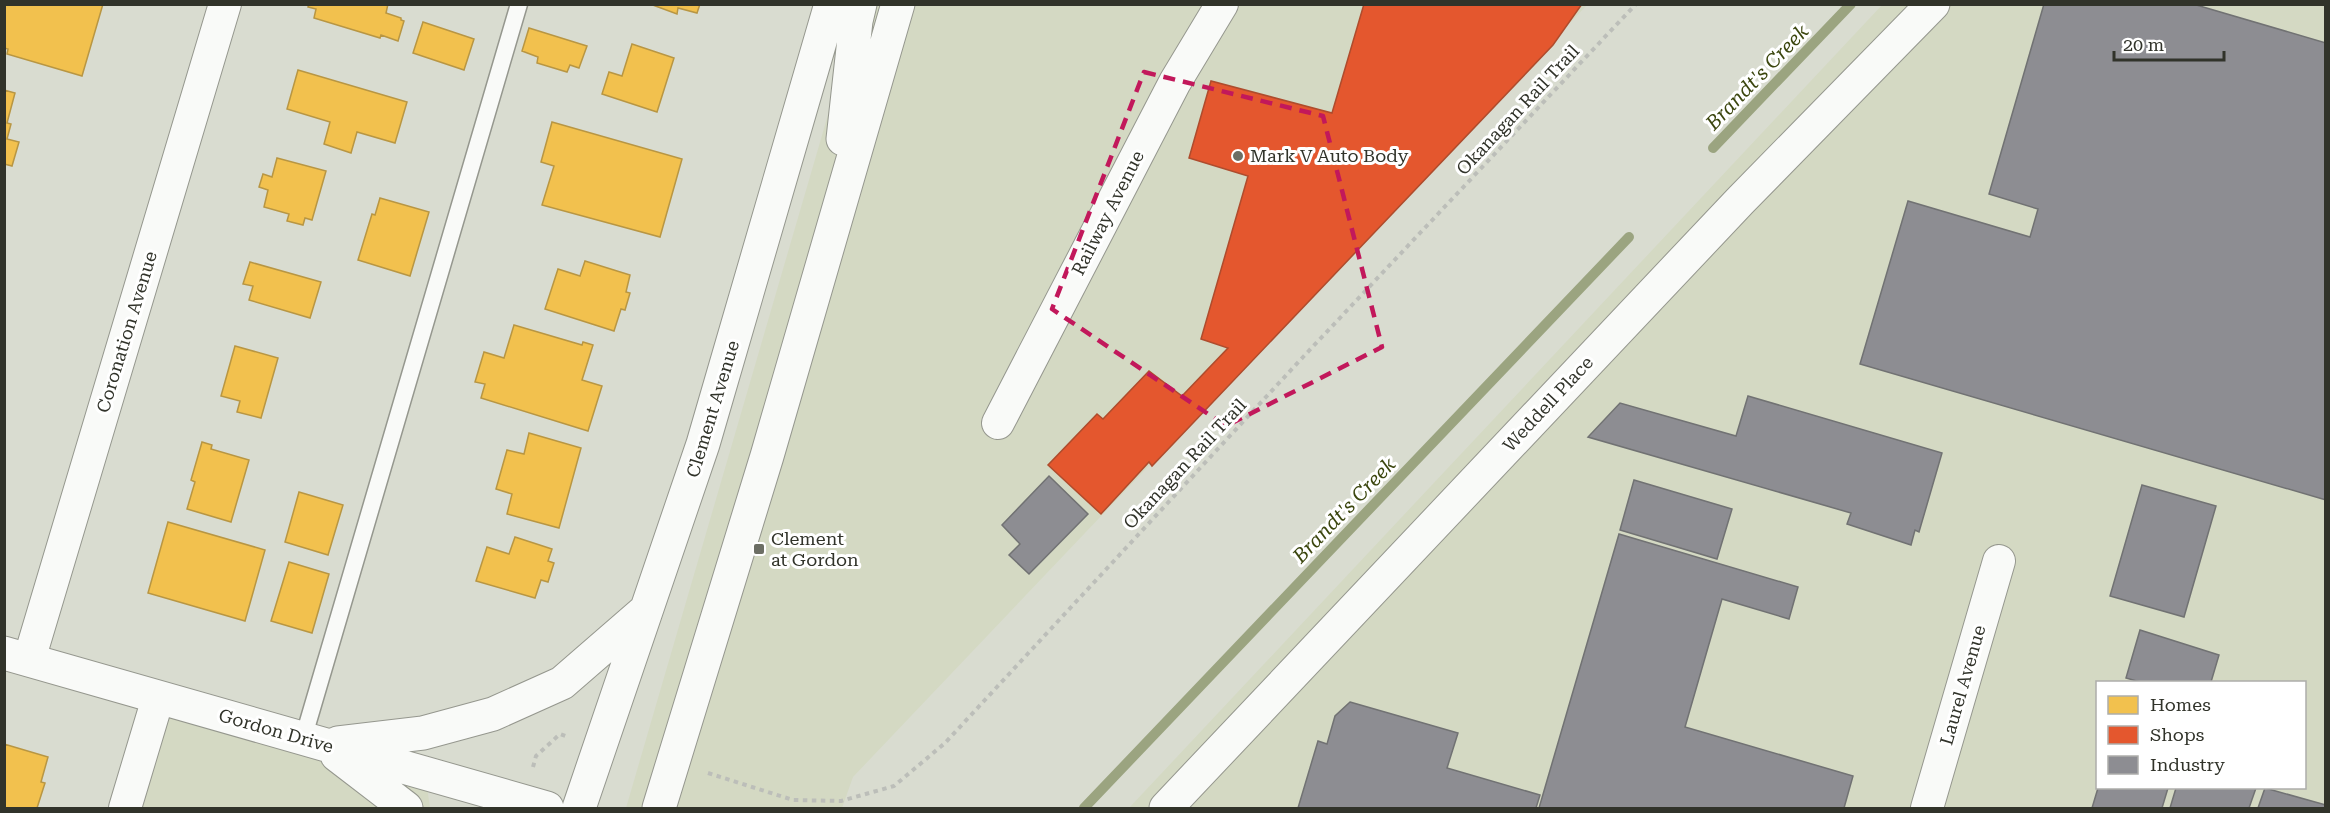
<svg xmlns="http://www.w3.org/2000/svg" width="2330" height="813" font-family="'Roboto Serif',serif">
<rect width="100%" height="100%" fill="#d9dcd0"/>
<path fill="#d4d9c3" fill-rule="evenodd" d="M860,5H1587L853,777L842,808H626Z
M1882,5H2325V808H1129ZM2098,682H2304V788H2098Z
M158,698L425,773L430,808H125Z"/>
<path fill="#f2c14e" stroke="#b89643" stroke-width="1.5" d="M4,4H103L82,76L7,54L8,49L4,48Z
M309,4H388L386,13L401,18V20L404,21L398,41L381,35L380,38L314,18L316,9L308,7Z
M650,4H700L697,13L678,8L677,14Z
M423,22L474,39L464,70L413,53Z
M529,28L587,46L579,68L570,65L567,72L537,63L538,57L522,51Z
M632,44L674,58L657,112L602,94L609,72L622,76Z
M298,70L407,102L395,143L357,132L351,153L324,144L330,122L287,109Z
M4,90L15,93L7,123L11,124L7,139L19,142L12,166L4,164Z
M552,122L682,159L660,237L542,205L554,166L541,162Z
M277,158L326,171L312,220L305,218L303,225L287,221L289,214L264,207L268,190L259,187L263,174L272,177Z
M380,198L429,212L410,276L358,260L372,214L375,215Z
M585,261L630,275L626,292L630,293L625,310L621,309L614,331L545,309L558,269L580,276Z
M250,262L321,282L310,318L249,300L253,286L243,284Z
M514,325L582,345L583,342L593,345L582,380L602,386L588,431L481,398L485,384L475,382L484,352L504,358Z
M235,346L278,358L261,418L237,412L240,401L221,396Z
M529,433L581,448L559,528L507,514L512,494L496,489L507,450L524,454Z
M202,442L212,445L211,449L249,460L231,522L187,509L195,482L191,480Z
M299,492L343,505L328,555L285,542Z
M168,522L265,550L245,621L148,593Z
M515,537L552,549L548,561L554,563L548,582L541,580L535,598L476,581L487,547L509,554Z
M289,562L329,574L312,633L271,621Z
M4,744L48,757L41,782L45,783L37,808H4Z"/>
<path fill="#e4572e" stroke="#ae4c2d" stroke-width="1.5" d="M1364,4H1582L1553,45L1152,466L1149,462L1101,514L1048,465L1097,414L1103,419L1149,371L1182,396L1228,348L1201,339L1248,176L1189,158L1211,81L1332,113Z"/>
<path fill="#8d8d92" stroke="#717273" stroke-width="1.5" d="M2044,4H2193L2326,43V500L1860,364L1908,201L2030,237L2038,209L1989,194Z
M1748,396L1942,453L1919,532L1915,530L1911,545L1847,524L1851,513L1588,437L1620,403L1736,436Z
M1049,476L1088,514L1029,574L1009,555L1020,544L1002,525Z
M1634,480L1732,509L1717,559L1620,530Z
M2142,485L2216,506L2184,617L2110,596Z
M1619,534L1798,587L1789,619L1722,599L1685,727L1853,776L1844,808H1539Z
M2140,630L2219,655L2211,682H2140L2126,678Z
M1350,702L1458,733L1447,768L1540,795L1536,808H1298L1318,741L1327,744L1335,716Z
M2098,788H2168L2162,808H2092Z
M2176,788H2256L2249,808H2170Z
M2265,788L2326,805V808H2258Z"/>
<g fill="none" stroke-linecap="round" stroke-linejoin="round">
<path stroke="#9ba480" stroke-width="10" d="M1713,148L1851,4
M1084,808L1629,237"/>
<defs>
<path id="service" d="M303,739L519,4"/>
<path id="minor" d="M998,423L1175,82L1222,4
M29,660L225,4
M125,808L158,698
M1927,808L1999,561"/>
<path id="tertiary" d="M1166,808L1740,201L1933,4"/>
<path id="secondary" d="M843,139L856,21L860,4
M4,653L547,808
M338,743L423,733L493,714L562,683L645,611
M337,755L406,808
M579,808L703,444L831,4
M659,808L767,456L898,4"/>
</defs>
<use href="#service" stroke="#95978e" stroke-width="19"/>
<use href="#minor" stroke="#95978e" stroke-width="34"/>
<use href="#tertiary" stroke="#95978e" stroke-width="35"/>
<use href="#secondary" stroke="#95978e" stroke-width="35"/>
<path stroke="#bcbeb9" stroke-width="4" stroke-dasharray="4.5 4.5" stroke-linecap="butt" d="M533,767L536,756L560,734L568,737
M708,773L793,800L841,801L894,786L945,743L1304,356L1636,4"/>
<use href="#service" stroke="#f9faf8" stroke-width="16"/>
<use href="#minor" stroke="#f9faf8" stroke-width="32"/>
<use href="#tertiary" stroke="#f9faf8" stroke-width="33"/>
<use href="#secondary" stroke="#f9faf8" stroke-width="33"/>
</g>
<path fill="none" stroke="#c2185b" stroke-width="4.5" stroke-dasharray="12 8" stroke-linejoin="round" d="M1144,72L1323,116L1382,347L1226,426L1052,309Z"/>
<g fill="#6c6e64" stroke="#fff" stroke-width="2">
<circle cx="1238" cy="156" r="6"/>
<rect x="753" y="543" width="12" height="12" rx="3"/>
</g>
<g text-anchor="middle" stroke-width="6" stroke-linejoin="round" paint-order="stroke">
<g font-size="18" fill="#31332a" stroke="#fff">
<text transform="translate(1518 110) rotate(-47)" y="6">Okanagan Rail Trail</text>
<text transform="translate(1108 213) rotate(-63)" y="6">Railway Avenue</text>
<text transform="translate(127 332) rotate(-73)" y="6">Coronation Avenue</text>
<text transform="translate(1548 404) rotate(-47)" y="6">Weddell Place</text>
<text transform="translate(713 409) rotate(-73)" y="6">Clement Avenue</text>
<text transform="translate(1185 464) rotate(-47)" y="6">Okanagan Rail Trail</text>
<text transform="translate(1963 685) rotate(-74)" y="6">Laurel Avenue</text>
<text transform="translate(276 731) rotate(16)" y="6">Gordon Drive</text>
</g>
<g font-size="18" fill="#31332a" stroke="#fff" text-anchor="start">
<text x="1250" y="162">Mark V Auto Body</text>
<text x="771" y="545">Clement<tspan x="771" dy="21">at Gordon</tspan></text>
</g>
<g font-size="20" font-style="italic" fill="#3b460e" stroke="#fff">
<text transform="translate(1757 77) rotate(-46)" y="7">Brandt's Creek</text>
<text transform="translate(1344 510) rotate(-46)" y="7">Brandt's Creek</text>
</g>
</g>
<rect width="2330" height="813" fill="none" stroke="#31332a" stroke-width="12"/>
<rect x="2096" y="681" width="210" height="108" fill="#ffffff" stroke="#adadaa" stroke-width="1.5"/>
<rect x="2108" y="696" width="30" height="18" fill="#f2c14e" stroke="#adadaa" stroke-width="1.5"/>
<text x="2150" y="711" font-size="18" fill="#31332a">Homes</text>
<rect x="2108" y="726" width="30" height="18" fill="#e4572e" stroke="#adadaa" stroke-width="1.5"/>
<text x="2150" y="741" font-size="18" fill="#31332a">Shops</text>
<rect x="2108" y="756" width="30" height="18" fill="#8d8d92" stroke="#adadaa" stroke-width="1.5"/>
<text x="2150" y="771" font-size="18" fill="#31332a">Industry</text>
<path d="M2114 51v9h110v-9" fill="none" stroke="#31332a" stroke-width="3"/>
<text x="2123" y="51" font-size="18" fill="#31332a" stroke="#ffffff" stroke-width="4.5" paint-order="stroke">20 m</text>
</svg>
